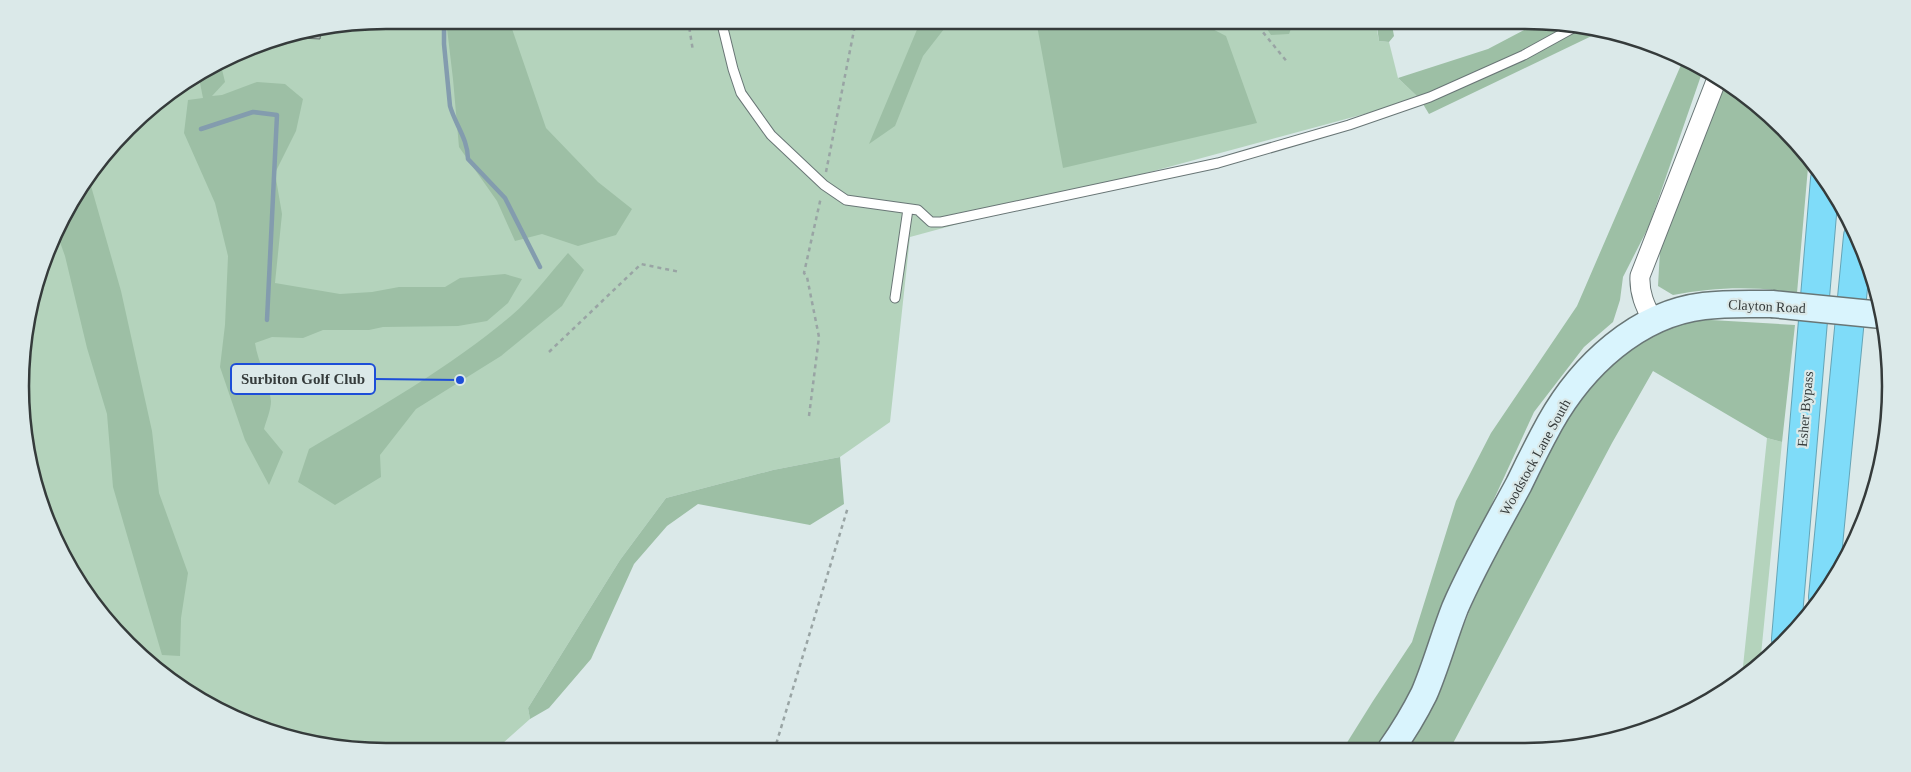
<svg xmlns="http://www.w3.org/2000/svg" width="1911" height="772" font-family="Georgia,serif">
<rect width="100%" height="100%" fill="#dbe9e9"/>
<path fill="#b4d3bc" d="M386,20H1375L1379,41L1389,42L1398,78L1420,99L910,237L890,422L840,457L773,470L666,498L620,560L528,708L530,719L493,752H386L269,733L163,676L82,589L48,526L27,458L23,338L40,268L69,203L145,111L203,69L268,40Z
M1767,438L1782,442L1760,665L1742,676Z"/>
<path fill="#9dbfa5" d="M446,20H509L546,128L598,182L632,209L616,235L578,246L542,234L515,241L497,201L459,147L453,79Z
M921,20H951L923,56L895,126L869,144Z
M1036,20H1195L1226,36L1257,123L1063,168Z
M1261,20H1288L1292,26L1289,34L1271,35Z
M1376,20H1391L1394,36L1389,42L1379,41Z
M1539,22L1600,32L1429,114L1420,99L1398,78L1488,49Z
M1684,58L1704,67L1649,226L1623,277L1620,300L1613,322L1584,347L1534,412L1455,584L1415,688L1375,749H1343L1373,701L1412,642L1456,501L1491,433L1577,306Z
M220,61L225,82L212,96L222,95L257,82L285,84L303,99L296,131L275,173L282,214L275,283L340,294L372,292L399,287H445L460,278L505,274L522,279L508,303L487,321L458,326L383,327L369,330H323L303,338L272,337L255,343C258,363 269,381 271,401C271,410 266,421 264,429L283,452L269,485L245,440L220,367L225,325L228,256L215,203L184,133L188,100L203,98L198,73Z
M1723,80L1766,111L1809,156L1797,293C1753,286 1716,287 1673,295L1658,286L1660,250Z
M89,179L121,291L152,431L159,493L188,573L181,618L180,656L162,655L113,487L107,414L87,348L65,256L56,231L69,203Z
M568,253L584,270L562,306L501,356L416,409L380,455L381,477L335,505L298,482L309,449C377,409 452,366 512,315C531,299 551,272 568,253Z
M1694,319L1795,325L1782,442L1767,438L1653,371L1612,443L1450,749H1402L1435,696L1478,590L1519,503L1586,385L1641,338Z
M1883,377L1890,378L1888,433L1870,507L1880,419Z
M840,457L844,504L810,525L698,504L667,526L634,564L591,659L549,708L530,719L528,708L620,560L666,498L773,470Z"/>
<g fill="none" stroke-linecap="round" stroke-linejoin="round">
<path stroke="#839cae" stroke-width="4.5" d="M444,20V44L450,106C455,124 468,139 468,159L505,198L540,267
M201,129L253,112L277,115L267,320"/>
</g>
<path fill="#abb8b4" stroke="#616d69" d="M321,31L320,39L281,37Z"/>
<g fill="none" stroke-linecap="round" stroke-linejoin="round">
<defs>
<path id="lane" d="M721,20L733,69L741,93L771,135L824,185L846,200L918,210L931,222H941L1218,163L1349,125L1430,97L1524,55L1573,28
M895,298L908,209"/>
<path id="street" d="M1653,321C1645,306 1639,293 1640,276L1718,76"/>
<path id="secondary" d="M1391,749C1403,732 1415,712 1424,694C1436,666 1444,636 1455,608C1473,566 1497,525 1519,484C1529,463 1539,443 1550,423C1582,366 1637,314 1704,306C1727,303 1749,304 1772,304"/>
<path id="highway" d="M1823,597L1858,236
M1786,639L1825,179"/>
</defs>
<use href="#lane" stroke="#697676" stroke-width="11"/>
<use href="#street" stroke="#697676" stroke-width="21"/>
<use href="#secondary" stroke="#697676" stroke-width="29"/>
<use href="#highway" stroke="#65a4b6" stroke-width="30"/>
<path stroke="#99a4a4" stroke-width="2.5" stroke-dasharray="4 4" stroke-linecap="butt" d="M688,20L693,51
M1253,20L1288,63
M826,172L856,20
M549,352L641,264L680,272
M809,416L819,337L807,277L804,273L821,197
M774,751L848,507"/>
<use href="#lane" stroke="#fff" stroke-width="9"/>
<use href="#street" stroke="#fff" stroke-width="19"/>
<use href="#secondary" stroke="#d9f4fd" stroke-width="26"/>
<use href="#highway" stroke="#7fdcf9" stroke-width="28"/>
<defs>
<path id="secondary-bridge" d="M1772,304L1882,315"/>
</defs>
<use href="#secondary-bridge" stroke="#697676" stroke-width="29" stroke-linecap="butt"/>
<use href="#secondary-bridge" stroke="#d9f4fd" stroke-width="26"/>
</g>
<g text-anchor="middle" stroke-width="4.5" stroke-linejoin="round" paint-order="stroke">
<g font-size="14" fill="#353b3b" stroke="#dbe9e9">
<text transform="translate(1767 306) rotate(3)" y="5">Clayton Road</text>
<text transform="translate(1805 409) rotate(-85)" y="5">Esher Bypass</text>
<text transform="translate(1535 457) rotate(-61)" y="5">Woodstock Lane South</text>
</g>
</g>
<path d="M0 0H1911V772H0ZM386 29H1525A357 357 0 0 1 1882 386V386A357 357 0 0 1 1525 743H386A357 357 0 0 1 29 386V386A357 357 0 0 1 386 29Z" fill="#dbe9e9" fill-rule="evenodd"/>
<path fill="none" stroke="#353b3b" stroke-width="2.5" d="M386 29H1525A357 357 0 0 1 1882 386V386A357 357 0 0 1 1525 743H386A357 357 0 0 1 29 386V386A357 357 0 0 1 386 29Z"/>
<path fill="none" stroke="#1d4ed8" stroke-width="2" d="M460 380L375 379"/>
<circle fill="#1d4ed8" stroke="#dbe9e9" stroke-width="2" cx="460" cy="380" r="5"/>
<rect fill="#dbe9e9" stroke="#1d4ed8" stroke-width="2" x="231" y="364" width="144" height="30" rx="5"/>
<g font-size="15" text-anchor="middle" font-weight="bold" fill="#353b3b">
<text x="303" y="384">Surbiton Golf Club</text>
</g>
</svg>
